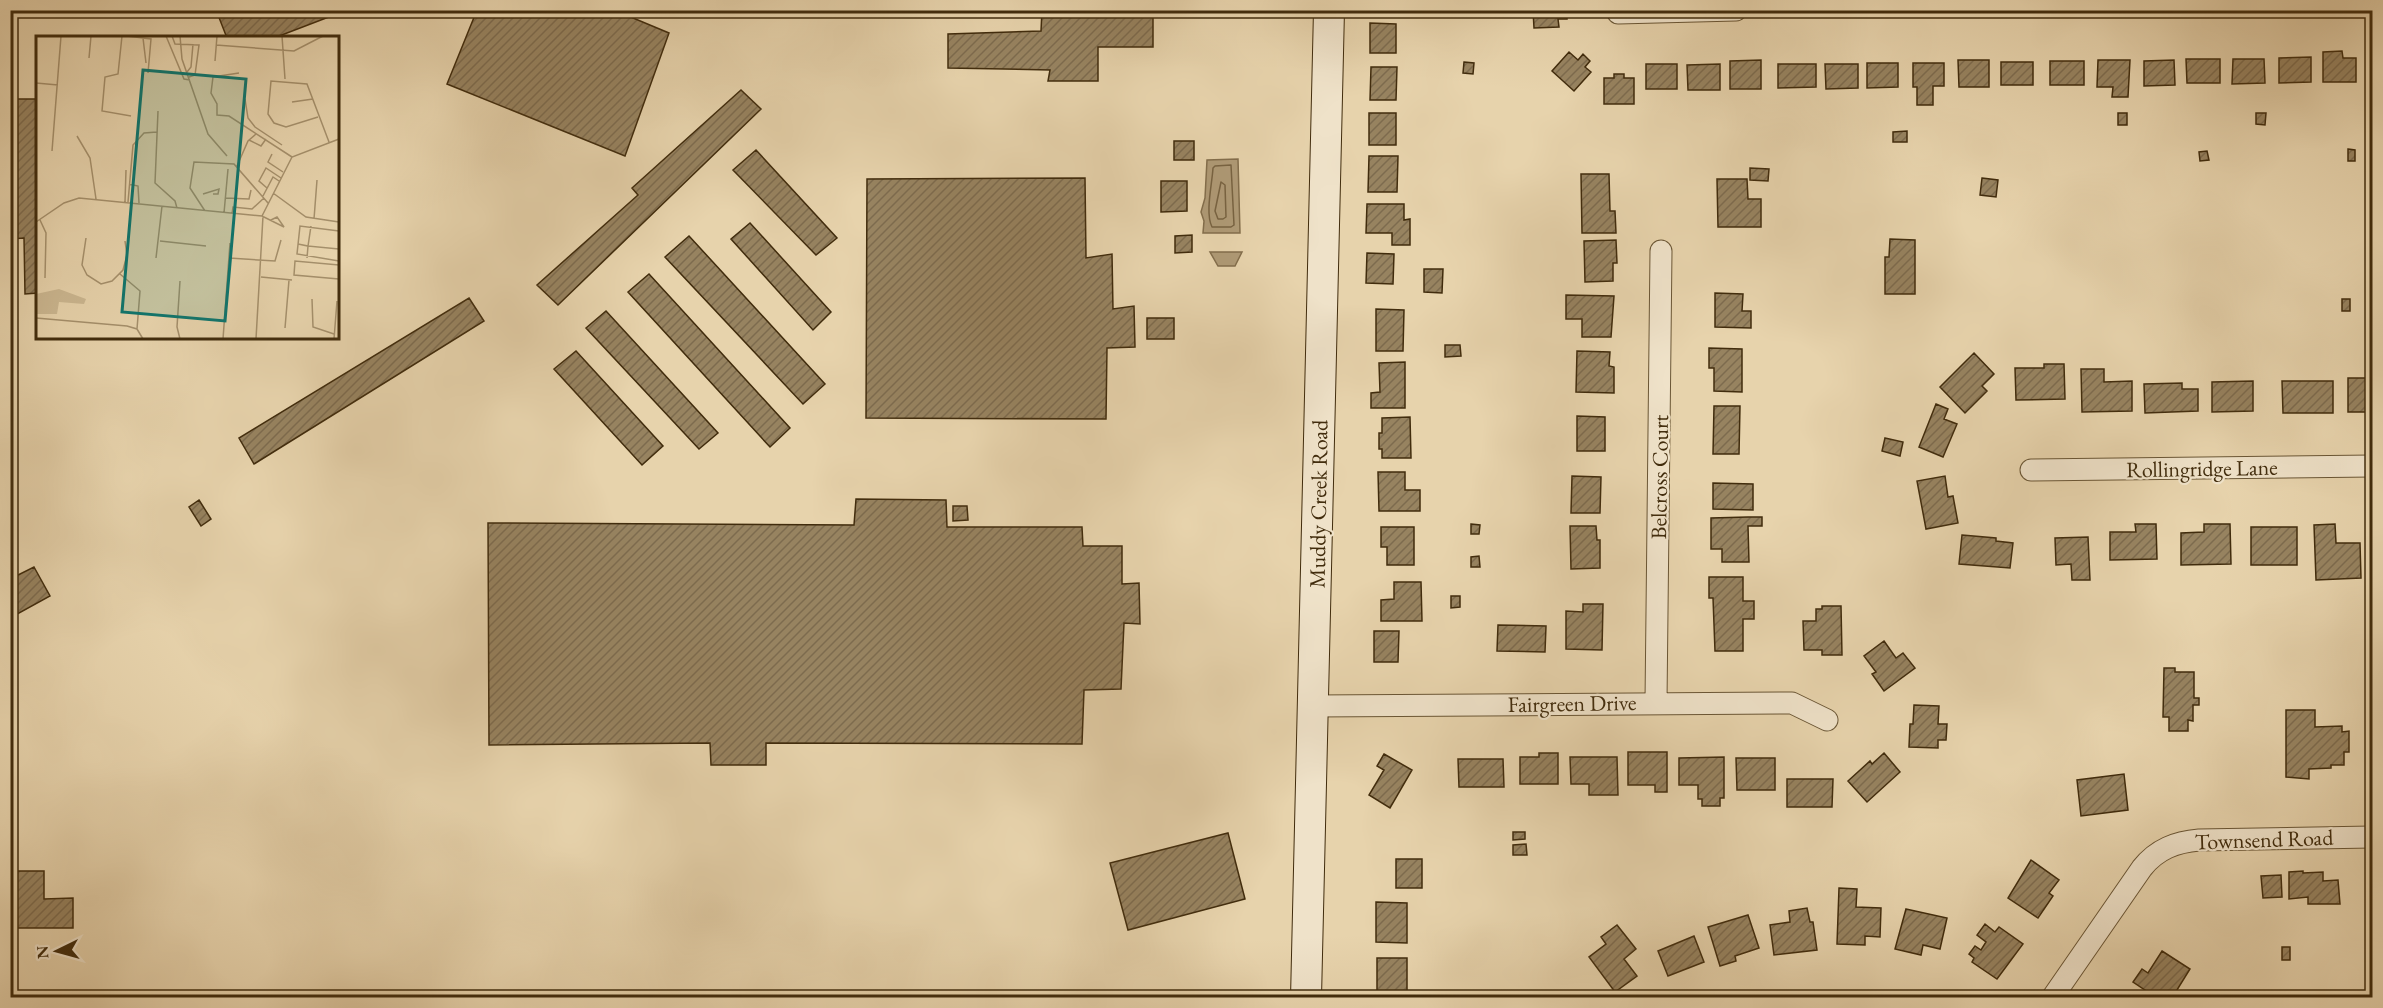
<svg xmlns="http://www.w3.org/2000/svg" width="2383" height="1008" font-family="'EB Garamond',serif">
<defs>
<pattern id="building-hatch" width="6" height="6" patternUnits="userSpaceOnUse" patternTransform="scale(1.5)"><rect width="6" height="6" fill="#978360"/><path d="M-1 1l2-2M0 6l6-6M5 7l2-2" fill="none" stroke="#7d6b4e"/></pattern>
</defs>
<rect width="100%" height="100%" fill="#e7d3ac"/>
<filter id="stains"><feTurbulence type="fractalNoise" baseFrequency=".00333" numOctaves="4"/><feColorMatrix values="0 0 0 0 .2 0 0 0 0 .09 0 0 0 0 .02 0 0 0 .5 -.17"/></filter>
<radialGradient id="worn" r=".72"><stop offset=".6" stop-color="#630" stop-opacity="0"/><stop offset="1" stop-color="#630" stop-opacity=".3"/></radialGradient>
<path fill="#af9a76" stroke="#836e4c" stroke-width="1.5" d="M1238,159L1240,233H1203L1204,221L1201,212L1205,198L1207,160Z
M1210,252H1242L1235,266H1218Z"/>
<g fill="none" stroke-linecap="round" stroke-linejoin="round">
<path stroke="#786342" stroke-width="1.5" d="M1231,165L1234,225L1231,227H1212C1205,213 1212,185 1213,168L1215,166Z
M1221,182L1225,185L1226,217L1223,219H1218L1215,211Z"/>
</g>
<path fill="url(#building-hatch)" stroke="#412c0d" stroke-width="1.5" d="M230,10H347L274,38H227L218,15Z
M477,10H614L669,33L625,156L447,84Z
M1042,10H1153V47H1098V81H1048L1050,70L948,68V34L1041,31Z
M1533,10H1567V19H1558L1559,27L1534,28Z
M1370,23L1396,24V53H1370Z
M2342,51L2343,58H2356V82H2323V52Z
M1569,52L1578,60L1583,54L1590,61L1585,67L1591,72L1574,91L1552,71Z
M2311,57V82L2279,83V58Z
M2186,59H2220V83H2187Z
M2233,59H2264L2265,83L2232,84Z
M2367,59H2372V82H2367Z
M1761,60V89H1730V61Z
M1958,60H1989V87H1959Z
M2098,60H2130L2128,97H2112L2113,87H2097Z
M2174,60L2175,85L2144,86V61Z
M2050,61H2084V85H2050Z
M1464,62L1474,63L1473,74L1463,73Z
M2001,62H2033V85H2001Z
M1867,63H1898V87L1867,88Z
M1913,63H1944V86H1933V105H1917V87H1913Z
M1646,64H1677V89H1646Z
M1720,64V90H1688L1687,65Z
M1778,64H1816V87L1778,88Z
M1825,64H1858V88L1826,89Z
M1371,67H1397L1396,100H1370Z
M1614,74H1624V78H1634V104H1604V78H1614Z
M741,90L761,109L558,305L537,285L638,195L632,188Z
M10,99H38V293L25,294L24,238L10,239Z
M1369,113H1396V145H1369Z
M2118,113H2127V125H2118Z
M2256,113H2266L2265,125L2256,124Z
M1907,131V142H1893V132Z
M1174,141H1194V160H1174Z
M2348,149L2355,150V161H2348Z
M756,150L837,238L816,255L733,170Z
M2207,151L2209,160L2200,161L2199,152Z
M1369,156H1398L1397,192H1368Z
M1750,168L1769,169L1768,181L1750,180Z
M1581,174H1609L1610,211H1615L1616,233H1582Z
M1085,178L1086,258L1112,254L1113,309L1134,306L1135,347L1107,348L1106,419L866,418L867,179Z
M1982,178L1998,180L1996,197L1980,195Z
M1717,179H1747L1748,199H1761V227H1718Z
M1161,181H1187V211L1161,212Z
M1367,204H1404V220L1410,219V245H1392V233H1366Z
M750,223L831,312L813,330L731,239Z
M1192,235V252L1175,253V236Z
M689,236L825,384L803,404L665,257Z
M1890,239L1915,240V294H1885V257H1889Z
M1616,240L1617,263H1613V281L1585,282L1584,241Z
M1367,253L1394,254L1393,284L1366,283Z
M1424,269H1443L1442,293L1424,292Z
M649,274L790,428L770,447L628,292Z
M1715,293L1743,294L1742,311H1751V328L1715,327Z
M1566,295L1614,296L1611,337H1582V319H1566Z
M469,298L484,321L254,464L239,438Z
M2342,299H2350V311H2342Z
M1376,309L1404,310L1403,351H1376Z
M606,311L718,433L699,449L586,328Z
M1147,318H1174V339H1147Z
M1445,345H1460L1461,356L1445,357Z
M1709,348L1742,349V392L1714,391V368H1709Z
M576,351L663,446L642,465L554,369Z
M1577,351L1610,352L1609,366L1614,367V393L1576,392Z
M1974,353L1994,374L1982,386L1987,391L1965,413L1940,387Z
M1405,362V408H1371V393L1380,392L1379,363Z
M2044,364H2064L2065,399L2016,400L2015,368H2044Z
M2081,369H2104V382L2132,381V411L2082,412Z
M2348,378H2372V412H2348Z
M2253,381V411L2212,412V382Z
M2282,381H2333V413H2283Z
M2182,383V389H2198V411L2145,413L2144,384Z
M1936,404L1948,409L1944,419L1957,424L1943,457L1919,447Z
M1714,406H1740L1739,454H1713Z
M1577,416L1605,417V451H1577Z
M1410,417L1411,458H1382V449H1379V433H1382V418Z
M1885,438L1903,442L1900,456L1882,451Z
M1378,472H1405V490H1420V511H1379Z
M1572,476L1601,477L1600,513H1571Z
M1945,476L1948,497L1953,496L1958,523L1926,529L1917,481Z
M1713,483L1753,484V510L1713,509Z
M856,499L946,500L947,527H1082L1083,546H1122V584L1139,583L1140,624L1124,623L1121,689L1084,690L1082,744L766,743V765H711L710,743L489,745L488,523L854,525Z
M199,500L211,519L201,526L189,507Z
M953,506H967L968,520L953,521Z
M1748,517H1762V526H1748L1749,562H1722V549H1711V518Z
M1471,524L1480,525L1479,534H1471Z
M2135,524H2156L2157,559L2110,560V532H2136Z
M2204,524H2230L2231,564L2181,565V533L2204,532Z
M2335,524L2336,543H2360L2361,578L2316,580L2314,525Z
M1570,526H1596L1597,540H1600V568L1571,569Z
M1381,527H1414V565H1387V547H1381Z
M2251,527H2297V565H2251Z
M1962,535L1996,538V541L2013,543L2010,568L1959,564Z
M2088,537L2090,580H2072L2071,564L2056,565L2055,538Z
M1479,556L1480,567H1471V557Z
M34,567L50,596L10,618V579Z
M1709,577H1743V601H1754V619H1743V651H1715L1713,598H1709Z
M1394,582H1421L1422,621H1381V600L1394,599Z
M1451,596H1460V607L1451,608Z
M1583,604H1603L1602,650L1566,649V611L1583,612Z
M1822,606H1841L1842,655H1822V650H1804L1803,621H1816V609H1822Z
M1498,625L1546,626L1545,652L1497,651Z
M1374,631H1399L1398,662H1374Z
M1884,641L1896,658L1903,653L1915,668L1884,691L1872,674L1876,672L1864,656Z
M2164,668H2175V672H2194V698H2199V705H2193V721L2188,720V731H2169V717H2163Z
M1914,705L1939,706L1938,724H1947L1946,740H1938V748L1909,747L1910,724H1913Z
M2286,710H2315V727L2342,726V732L2349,731V752H2344V765H2331V768L2309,769V779L2286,777Z
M1628,752H1667V792H1655V785H1628Z
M1539,753H1558V784H1520V757H1539Z
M1884,753L1900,772L1867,802L1848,781L1870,761L1872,764Z
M1384,754L1412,770L1390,808L1369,795L1384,770L1377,766Z
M1570,757H1617L1618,795H1589V784H1571Z
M1724,757V798H1720V806H1702V799H1698V785H1679V758Z
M1736,758H1775V790H1737Z
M1458,759H1503L1504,787H1459Z
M2124,774L2128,810L2081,816L2077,780Z
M1787,779H1833L1832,807H1787Z
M1513,832H1525V839L1513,840Z
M1228,833L1245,899L1128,930L1110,863Z
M1526,844L1527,855H1513V845Z
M1396,859H1422V888H1396Z
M2031,860L2059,880L2049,893L2053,896L2038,918L2008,898Z
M10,871H44V899L73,898V928H10Z
M2303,871V873L2323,872V881L2338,880L2340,904H2308V897L2289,899V872Z
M2281,875L2282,897L2263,898L2261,876Z
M1839,888L1857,889L1856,907L1881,908L1880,937L1865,936V945L1837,944Z
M1376,902L1407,903V943L1376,942Z
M1807,908L1810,922H1813L1817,950L1774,955L1770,925L1790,922L1789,911Z
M1906,909L1947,918L1940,949L1923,945L1921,955L1895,949Z
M1748,915L1759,948L1735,956L1736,961L1720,966L1708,927Z
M1985,924L1995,932L1999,927L2023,944L1997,979L1972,962L1974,958L1969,954L1975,946L1981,950L1986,942L1977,935Z
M1617,925L1636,949L1624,959L1637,976L1615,992L1589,957L1606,944L1601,937Z
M1694,936L1704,962L1668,976L1658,951Z
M2282,947H2290V960H2282Z
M2162,951L2190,969L2172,998H2157L2133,982L2142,969L2148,973Z
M1377,958H1407V994H1377Z
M10,990H16V998H10Z"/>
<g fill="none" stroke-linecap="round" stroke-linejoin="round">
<defs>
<path id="street" d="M1618,13L1736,10
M2031,470L2372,466
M1656,702L1661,251
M1313,706L1792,703L1827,720
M2052,998L2142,868C2157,849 2176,842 2199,840L2372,837"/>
<path id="secondary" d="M1306,998L1329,10"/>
</defs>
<use href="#street" stroke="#6a5635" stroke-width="23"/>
<use href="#secondary" stroke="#412c0d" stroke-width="32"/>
<use href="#street" stroke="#efe2c9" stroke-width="21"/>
<use href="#secondary" stroke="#efe2c9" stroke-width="30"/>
</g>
<g text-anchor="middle" stroke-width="4.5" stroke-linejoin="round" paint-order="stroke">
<g font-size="22" fill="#412c0d" stroke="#efe2c9">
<text transform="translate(2202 468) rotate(-1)" y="8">Rollingridge Lane</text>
<text transform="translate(1659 477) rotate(-89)" y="8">Belcross Court</text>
<text transform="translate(1318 504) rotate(-89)" y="8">Muddy Creek Road</text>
<text transform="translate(1572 703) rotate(-1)" y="8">Fairgreen Drive</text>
<text transform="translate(2264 839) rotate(-2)" y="8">Townsend Road</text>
</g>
</g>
<g transform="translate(36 36)">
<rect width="303" height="303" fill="#e7d3ac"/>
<path d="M23,253L50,263L48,268L23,266L21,278H1L0,258Z" fill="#cbb791"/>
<path fill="none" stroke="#a5906c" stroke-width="1.5" d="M86,0L82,38L69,41L66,75L95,80M91,0L115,3L112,37M130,0L148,43L154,44M136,0L139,8L163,9L159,39L153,41M144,0L146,23L172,98L191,120M246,0L249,43M107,2L110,27M180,9L258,15L287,0M53,22L55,0M179,25L181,0M151,36L155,31L157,8M203,37L177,41L175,57L181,68V79L193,80L256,121M0,47L22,49M209,63L212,82L219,91L246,109M256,66L277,63M122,75L119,147L139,165L141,172M282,81L250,91L238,87L232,78L235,45L271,48L293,106M41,100L54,122L60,163M213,104L225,110L230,103M16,115L25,0M236,118L232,126L247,136M201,130L212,105L220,98M93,148L102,150L103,167M231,152L223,145L230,132L245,142M237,157L270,181L303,186M167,158L183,153L182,158H177M227,160L237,141L243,145M189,162L213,163L215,154M89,166L90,134M92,166L97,109L108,97L121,96M169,175L154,152L158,126L198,128L232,167M188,177L192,133M196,178L197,171L216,173L228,162M226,180L256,121L303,103M278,183L281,144M4,184L10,197L9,242M0,186L28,167L43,162L226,180L248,191L241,181L235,184M303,195L264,190L261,218L303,225M50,202L46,229L51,239L65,248L76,245L87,234L91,219L89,205M124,205L170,210M262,208L272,210L275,190M120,222L126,170M193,222L239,225L245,204M271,222L272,210L303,213M303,229L259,225L258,239L303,243M84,238L104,255L101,293M225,241L256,244M276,263L277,291L298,298M0,282L91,290L101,293L107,303M249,292L253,244M144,303L141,291L144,245M187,303L194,207M220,303L227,180M298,303L301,265"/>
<path fill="#0f766e" fill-opacity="0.15" stroke="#0f766e" stroke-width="3" d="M107,34L210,43L189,285L86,276Z"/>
<rect width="303" height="303" fill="none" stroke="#412c0d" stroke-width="3"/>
</g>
<rect width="2383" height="1008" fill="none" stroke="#e7d3ac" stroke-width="36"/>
<rect x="12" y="12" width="2359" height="984" fill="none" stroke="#412c0d" stroke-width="3"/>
<rect x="18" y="18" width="2347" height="972" fill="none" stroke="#412c0d" stroke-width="1.5"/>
<g transform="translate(57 951) rotate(265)" stroke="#efe2c9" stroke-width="4.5" paint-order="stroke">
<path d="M0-4.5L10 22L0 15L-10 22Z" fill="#412c0d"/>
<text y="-9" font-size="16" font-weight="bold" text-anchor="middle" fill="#412c0d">N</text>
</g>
<rect width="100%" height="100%" filter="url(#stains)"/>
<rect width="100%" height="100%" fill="url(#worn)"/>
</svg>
